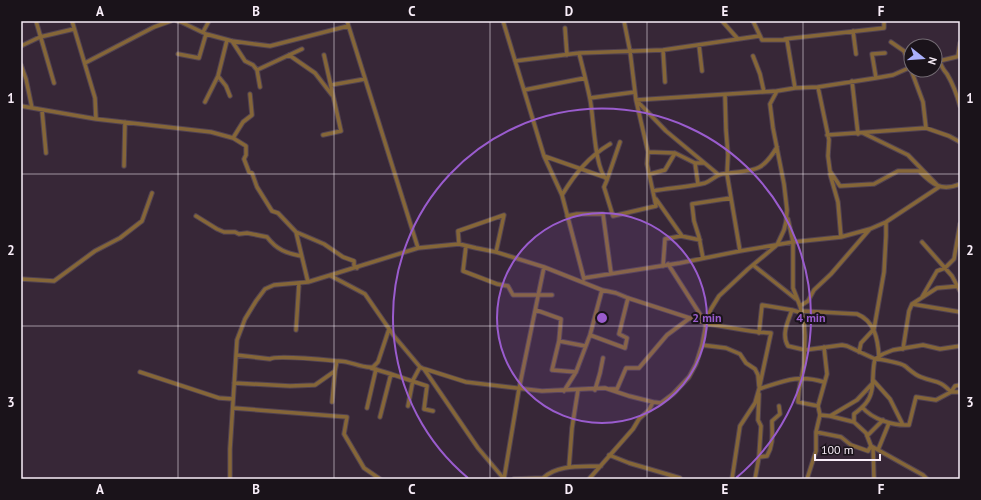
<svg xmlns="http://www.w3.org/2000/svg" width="981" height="500" font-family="'PT Sans',sans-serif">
<rect width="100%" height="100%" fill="#372737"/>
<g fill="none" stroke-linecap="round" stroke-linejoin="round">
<defs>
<path id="minor" d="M36,21L54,83
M72,21L95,98L96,119
M177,21L181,22L206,34L232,41L270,46L348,26
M503,21L544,156L562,195L584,279
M722,21L738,39
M565,28L567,55
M853,31L856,54
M203,32L209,21
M785,39L884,28V21
M232,41L245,61L253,65L257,70
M891,42L904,51L923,102L926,128
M699,45L702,71
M21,46L40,37L74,29
M663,50L665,82
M579,53C583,69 587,84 590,99C594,118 594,168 607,180L604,187L613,216L656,206L647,164L648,152L636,100L630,51L624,21
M178,54L199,58L206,34
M289,55L315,73L332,95
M753,56L760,74L764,92
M958,56L960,43
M515,61L579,53L663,50L759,36
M940,61C941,67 943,69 947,74C953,84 957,95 960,106
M935,62L960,56
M85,63L154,27L171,21
M21,65L26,79L32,108
M218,76L226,86L230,96
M876,78L872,54L885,53
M852,81L858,134
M331,85L365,79
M260,87L257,70L302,49
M818,87L829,140L828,156L830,171L840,186L874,184L898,171H919C932,184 941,192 960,184
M795,88L818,87L876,78L893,75L911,67
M524,90L585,78
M725,95L726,130L728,155L727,174L740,251
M590,98L635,92
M636,100L777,91
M637,101L666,131L719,175
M205,102L218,76L227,40
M21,106L96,119L211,132L233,138L246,146V155L244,159L249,172L252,173L257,187L272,211L278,213L296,232L308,282
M42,110L46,153
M323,135L341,131L324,55
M827,135L926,128L949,136L960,142
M233,138L243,122L252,115L250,94
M648,152L675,153L695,163H704
M544,156L604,177
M695,163L698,184
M124,166L125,122
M650,174L665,170L675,153
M830,174L838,202L841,237
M607,180L620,142
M653,191C670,188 689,187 705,183C711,181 716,175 722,174C751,169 760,176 777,147
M562,195C575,174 588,157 610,144
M656,199L682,236
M196,216L217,229L224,232H235L239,234L247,233L267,237C277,250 286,253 301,256
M567,216L577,214H603L611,273
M788,219L793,242V288L800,306L804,321L805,336L804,365L799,390L798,402L818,406L820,415L816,432V451L807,479
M296,232L324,244L343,257L354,261V265L357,268
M922,242L952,276L960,291
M459,244L458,231L504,215L496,252
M466,246L463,271L497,284L508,286L513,295H552
M418,248L459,244L476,248L496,252L544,267L602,290L616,293L628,298L705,323
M703,258L699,237L694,221L692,204L731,198
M668,264L705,322
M753,265L796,299
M663,266L665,239L681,236L700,240
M331,276L365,294L394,336L420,367L424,369L478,448L504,479
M584,278L680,263L740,251L793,242L841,237L870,229L886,222L939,187L908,155L863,133
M21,279L54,281L95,251L120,238L142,221L152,193
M922,297L937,271L945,268L954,259L960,224
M912,304L960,312
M800,306L808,301L814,290L831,274L869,230
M536,310L561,319L559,341L552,370L576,372
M802,311L857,314C875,321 878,340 879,357
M802,313L792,310C788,321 781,335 788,346L805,350L842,345L847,346L875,359L883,354L893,350L923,345L940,349L960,346
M705,324C727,326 748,332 771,333L759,389L755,403L740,426L732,479
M296,330L299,283
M759,333L762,305L792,310
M590,335L625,348L627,338L619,334L628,298
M559,341L585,346
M702,345L726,348L740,354L746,363L755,369L758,375L759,386
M903,349L909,311L912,304L937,288L960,286
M859,352L861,343L874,329L884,272L886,236V222
M236,355L270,359C276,355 326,360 337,361
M371,368L391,374L380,417
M425,369L466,382L542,391L605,388L629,396L653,402
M140,372L219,398L233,399
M391,374L427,386L424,409L433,411
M873,380L890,399L903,425
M234,383L290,386L315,385L335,371L337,361C350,360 361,369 373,367L378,362L389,329
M610,389H617L626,368H639L667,335L690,318
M759,389C784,381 797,374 824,382
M595,390L600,373L603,358
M564,391L576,372L590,335L602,290
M332,402L335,371
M408,406L413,380L420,367
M818,406L827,374L824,347
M862,407C872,419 893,426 909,425L916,397L936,400L951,392L955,386L960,385
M233,408L347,417L344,434L364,468L380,479
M367,408L376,369
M820,415L830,416L854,422L866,433L871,446L923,475L927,479
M830,416L857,400L872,384
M854,422V414C858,411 863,407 866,403C876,391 871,373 875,359C880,359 901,363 905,366C910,370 915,375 921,377C935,383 939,379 951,392H960
M816,432L841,437L851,445L868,451L871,446
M867,436L883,420
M873,447L874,479
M878,450L889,423
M609,455L629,463L680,478V479
M759,457L767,456C774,444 772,433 772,421L780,414L779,406
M569,467L572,428L578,390
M230,479V449L237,340L245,319L256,301L265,289L274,285L308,282L418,248L347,21
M504,479L519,389L544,267
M514,479L543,478C558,464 582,467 601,466
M589,479L633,429L639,419L649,410L653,402L661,403L673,394L689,377L696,364L702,345L707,319L711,309L719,296L748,269L777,245L784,230L786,222L787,210L784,184L773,128L770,104L777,91L795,88L787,40H762L753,21
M755,479L759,457L761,426L758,420L759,394"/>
</defs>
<use href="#minor" stroke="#524352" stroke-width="5.5"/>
<use href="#minor" stroke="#856638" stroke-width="3.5"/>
</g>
<path fill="none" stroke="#f9eef9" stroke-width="1" stroke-opacity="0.55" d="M178,21V479M334,21V479M490,21V479M647,21V479M803,21V479M21,174H960M21,326H960"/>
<circle cx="602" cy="318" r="105" fill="#9a5cce" fill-opacity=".12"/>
<g fill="none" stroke="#9a5cce" stroke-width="2">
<circle cx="602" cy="318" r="105"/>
<path d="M468 478A209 209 0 1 1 736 478"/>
</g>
<circle cx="602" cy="318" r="6" fill="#9a5cce" stroke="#1a131a" stroke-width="2"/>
<g font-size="12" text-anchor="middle" font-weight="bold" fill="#9a5cce" stroke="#1a131a" stroke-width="4" stroke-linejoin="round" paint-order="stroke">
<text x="707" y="322">2 min</text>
<text x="811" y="322">4 min</text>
</g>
<rect width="981" height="500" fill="none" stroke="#1a131a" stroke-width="44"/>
<g transform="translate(923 58) rotate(107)"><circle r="19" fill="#1a131a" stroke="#736b73"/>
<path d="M0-3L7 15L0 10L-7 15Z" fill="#aab0fb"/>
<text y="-6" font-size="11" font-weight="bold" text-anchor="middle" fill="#f9eef9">N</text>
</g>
<path d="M815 454v6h65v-6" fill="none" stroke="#f9eef9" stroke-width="2"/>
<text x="821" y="454" font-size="12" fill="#f9eef9" stroke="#1a131a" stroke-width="3" paint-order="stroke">100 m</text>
<rect x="22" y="22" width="937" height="456" fill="none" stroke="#f9eef9" stroke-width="1.5"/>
<g font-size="13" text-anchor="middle" font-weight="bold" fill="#f9eef9">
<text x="100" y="16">A</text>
<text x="256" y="16">B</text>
<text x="412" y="16">C</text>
<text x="569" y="16">D</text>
<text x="725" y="16">E</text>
<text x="881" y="16">F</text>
<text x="11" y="103">1</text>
<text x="970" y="103">1</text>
<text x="11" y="255">2</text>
<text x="970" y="255">2</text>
<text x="11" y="407">3</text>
<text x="970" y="407">3</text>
<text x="100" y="494">A</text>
<text x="256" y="494">B</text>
<text x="412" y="494">C</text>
<text x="569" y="494">D</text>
<text x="725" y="494">E</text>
<text x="881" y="494">F</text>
</g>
</svg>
